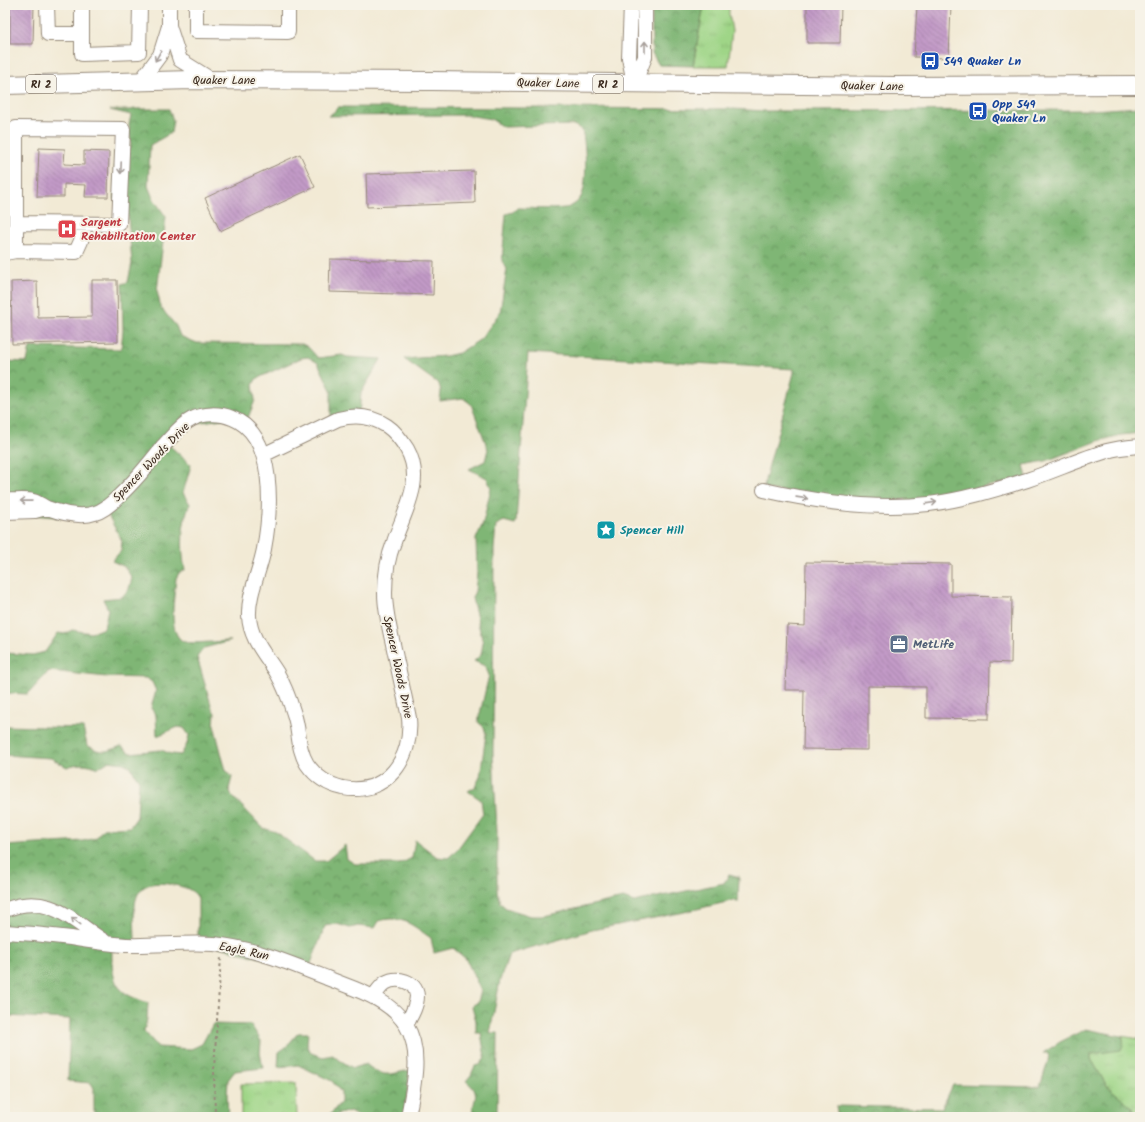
<svg xmlns="http://www.w3.org/2000/svg" width="1145" height="1122" font-family="Kalam,sans-serif">
<defs>
<pattern id="grass-tufts" width="24" height="20" patternUnits="userSpaceOnUse"><rect width="24" height="20" fill="#9fd587"/><path d="M3 7l-1-3M5 7V3M7 7l1-3M15 17l-1-3M17 17v-4M19 17l1-3" fill="none" stroke="#8ab774"/></pattern>
<pattern id="forest-crowns" width="20" height="18" patternUnits="userSpaceOnUse"><rect width="20" height="18" fill="#7fb674"/><path d="M2 6a3 3 0 1 1 6 0M12 15a3 3 0 1 1 6 0" fill="none" stroke="#69945f"/></pattern>
<pattern id="building-back-hatch" width="6" height="6" patternUnits="userSpaceOnUse"><rect width="6" height="6" fill="#c29ac7"/><path d="M-1 5l2 2M0 0l6 6M5-1l2 2" fill="none" stroke="#9f7ea1"/></pattern>
</defs>
<rect width="100%" height="100%" fill="#f7f3e8"/>
<filter id="ink" filterUnits="userSpaceOnUse"><feTurbulence type="fractalNoise" baseFrequency=".025" numOctaves="2"/><feDisplacementMap in="SourceGraphic" scale="8" xChannelSelector="R" yChannelSelector="G"/><feConvolveMatrix kernelMatrix="1 2 1 2 8 2 1 2 1" color-interpolation-filters="sRGB"/></filter>
<filter id="wash" filterUnits="userSpaceOnUse"><feTurbulence type="fractalNoise" baseFrequency=".012" numOctaves="4" result="noise"/><feDisplacementMap in="SourceGraphic" scale="16" xChannelSelector="R" yChannelSelector="G"/><feGaussianBlur stdDeviation="0.9" result="paint"/><feColorMatrix in="noise" values="0 0 0 0 0 0 0 0 0 0 0 0 0 0 0 0 0 1.4 0 .05"/><feComposite in="paint" operator="in"/></filter>
<g filter="url(#wash)">
<rect width="100%" height="100%" fill="#f2ead5"/>
<path fill="url(#grass-tufts)" stroke="#6d8052" d="M704,5H729V14L732,31L728,66H693Z
M1121,1036L1140,1039V1117H1136L1130,1106L1107,1086L1091,1059V1054L1121,1049L1123,1037Z
M296,1083L297,1117H241V1084Z"/>
<path fill="url(#forest-crowns)" stroke="#5d7049" d="M652,5H704L693,66L659,65L652,53Z
M338,107L733,109L763,111L1092,110L1140,107V433L1121,435L1098,441L1046,461L1024,465L1027,478L898,505L764,489L765,480L794,373V369L528,353L516,522L515,524L504,521L496,525L494,549L493,752L497,832V891L500,903L506,908L531,916H544L623,898L634,902L724,883L729,875L736,877L739,876L738,902L735,900L680,913L592,930L509,954L500,980L490,1033H498L497,1117H472C472,1100 483,1094 466,1081L471,1075L475,1066L480,1065L485,1057L481,1033H476V1021L472,1006L478,1002L481,991L466,959L453,948L434,953L431,938C413,926 402,914 379,921L375,928L358,926L350,928L337,924L325,926L308,971L198,941V898C193,889 184,887 174,885C126,875 135,910 135,943L112,944C112,959 110,982 124,992C130,997 140,1000 148,1003L147,1019L144,1031L158,1047L191,1049L202,1044L213,1024L251,1025L261,1041L260,1053L263,1068L235,1071L228,1080L227,1095L228,1117H94V1088L91,1083L68,1081L70,1019L5,1016V846L83,841L96,838L103,829L130,827L137,817L139,781L130,766L123,763L109,761L98,768C89,763 77,763 67,767L51,758L5,755V726L83,728L87,745C101,754 107,752 121,746L130,753L161,750L171,754L181,755L187,744L189,735L184,728L178,727L157,736L156,716L151,708L156,691L152,682L146,678L107,677L49,671L28,694L5,693V653L33,655L45,652L58,633L65,634L72,630L91,633L104,628L108,609L103,599L122,597L129,589L132,578L125,567L112,561L121,551L122,541L107,513L59,517L5,513V361L27,362L30,347L121,349L123,331L122,284L128,282L132,263L128,216L120,211L115,200V150L131,147L129,125L131,115L110,110H132L134,109H169L173,120L171,133L150,145L148,186L153,198L166,217L157,291L161,308L176,326L180,336L197,343L302,344L308,347L318,358L342,355L347,357L381,359L361,393L359,414L331,420V390L318,363L308,357L301,358L256,379L253,385L255,400L246,423L228,418L190,424L170,446L191,465L183,493L190,504C181,521 181,551 185,570L179,573L176,578C175,593 166,636 185,642C192,644 221,641 231,641L204,648L197,657L212,708L215,713L214,725L223,760L226,770L232,777L229,789L231,795L263,828L276,832L315,861H326L345,845L347,859L355,864H400L412,858L415,840L437,857L448,858L456,851L483,814L481,800L468,791L475,787L480,777L486,734L484,727L478,722L489,675L485,666L474,661L481,655L483,643L472,598L475,591L477,573L476,539L483,523L491,488L487,478L469,469L485,461L488,449L471,404L463,398L440,401L441,391L439,384L404,359L446,356L459,353L481,339L500,312L507,269L502,261L506,214L513,212L517,208C526,208 563,210 569,207C574,205 578,202 581,197C588,185 586,144 582,130L574,125L503,127L491,119L467,115L328,116L334,112Z
M1086,1029L1121,1036C1125,1040 1123,1045 1121,1050L1091,1054V1059L1107,1086L1131,1106L1136,1117H838L836,1106L942,1108L953,1085L1040,1087L1048,1061L1049,1053H1043L1060,1042Z
M298,1033H308L307,1044L311,1053L323,1057L333,1055L336,1058L353,1068L366,1064C383,1079 390,1074 410,1070L404,1117H360L350,1111L328,1117L341,1102V1092L332,1081L298,1065L278,1067L279,1052L286,1047Z"/>
<g id="blocks">
<path fill="url(#building-back-hatch)" d="M10,5H34L33,44H10Z
M807,5H841L840,43H807Z
M917,5H951L949,58L914,57Z
M39,148L65,149L64,164L84,165V151L109,152L108,197H85L86,185L64,184V197H37Z
M300,154L315,187L220,231L205,198Z
M474,171L475,203L367,207L366,174Z
M330,259L434,261L433,295L329,292Z
M92,280H117L118,342L12,344L11,282L37,281L38,318L92,317Z
M806,562L951,564V596L1012,597L1011,663L990,662L989,719L926,718V687L868,686V750L803,749L804,690H785L787,625L805,626Z"/>
</g>
</g>
<g filter="url(#ink)">
<use href="#blocks" fill-opacity="0" stroke="#968a7a" stroke-width="1"/>
<g fill="none" stroke-linecap="round" stroke-linejoin="round">
<defs>
<path id="minor" d="M47,5L48,34H82
M82,5V54L139,52L140,5
M196,5V31L288,32V5
M631,5L629,58L634,83
M169,26L180,60L212,80
M140,82L160,55L169,26V5
M634,84L645,57V5
M16,251L76,252L81,241L85,224
M5,253L16,251V128L123,129L119,224L16,223
M764,490C817,502 875,510 929,504C962,500 995,490 1027,480C1054,471 1080,459 1107,451C1117,448 1129,447 1140,446
M5,500C14,501 24,499 33,501C38,502 42,506 47,508C61,513 81,518 95,513C103,511 111,504 118,497C134,482 149,464 163,446C172,437 180,425 192,419C204,413 220,413 232,418C277,435 271,512 264,549C260,571 248,594 249,616C250,639 266,655 277,673C284,685 290,701 294,714C300,731 297,748 307,764C316,777 329,785 343,788C387,796 413,758 409,718C404,693 398,668 393,644C389,627 385,610 385,593C385,576 388,557 394,542C404,511 425,481 407,449C402,441 396,432 387,426C372,416 356,414 338,419L263,455
M5,512L35,511L46,508
M5,910C48,892 70,919 104,941
M5,932C27,933 49,935 71,938C89,941 107,944 126,945C155,946 184,942 214,944C254,948 290,963 327,978C354,989 389,998 406,1025C423,1052 413,1088 408,1117
M373,997C377,992 380,987 385,983C397,976 416,981 417,996C417,1006 411,1016 406,1025"/>
<path id="major" d="M5,85L192,80L432,81L894,86L1140,85"/>
</defs>
<use href="#minor" stroke="#968a7a" stroke-width="16"/>
<use href="#major" stroke="#968a7a" stroke-width="20"/>
<path stroke="#968a7a" stroke-width="2" stroke-dasharray="3 3" stroke-linecap="butt" d="M215,1117L214,1069L221,956"/>
<use href="#minor" stroke="#fff" stroke-width="14"/>
<use href="#major" stroke="#fff" stroke-width="18"/>
</g>
<defs><path id="oneway-shaft" d="M-6 0H5M1.5-3L5.5 0L1.5 3" fill="none" stroke-width="1.6" stroke-linecap="round" stroke-linejoin="round"/></defs>
<g stroke="#a79f9a">
<use href="#oneway-shaft" transform="translate(645 47) rotate(-90)"/>
<use href="#oneway-shaft" transform="translate(158 56) rotate(119)"/>
<use href="#oneway-shaft" transform="translate(121 168) rotate(92)"/>
<use href="#oneway-shaft" transform="translate(802 498) rotate(8)"/>
<use href="#oneway-shaft" transform="translate(26 501) rotate(-179)"/>
<use href="#oneway-shaft" transform="translate(931 503) rotate(-8)"/>
<use href="#oneway-shaft" transform="translate(76 921) rotate(-142)"/>
</g>
</g>
<defs>
<symbol id="bus-square" viewBox="-11 -11 22 22"><rect x="-9" y="-9" width="18" height="18" rx="4" fill="#1a4fb4" stroke="#f7f3e8"/><path d="M-5-6H5V4H4V6H2V4H-2V6H-4V4H-5ZM-3.5-4V0h7V-4ZM-3.5 1.2v1.5H-2V1.2ZM2 1.2v1.5H3.5V1.2Z" fill="#fff"/></symbol>
<symbol id="hospital-square" viewBox="-11 -11 22 22"><rect x="-9" y="-9" width="18" height="18" rx="4" fill="#e0444e" stroke="#f7f3e8"/><path d="M-5-5h3v3.5h4V-5h3V5h-3V1.5h-4V5h-3Z" fill="#fff"/></symbol>
<symbol id="sight-square" viewBox="-11 -11 22 22"><rect x="-9" y="-9" width="18" height="18" rx="4" fill="#0f9aa8" stroke="#f7f3e8"/><path d="M0-6L1.8-2.2L6-1.7L2.9 1.2L3.7 5.4L0 3.3L-3.7 5.4L-2.9 1.2L-6-1.7L-1.8-2.2Z" fill="#fff"/></symbol>
<symbol id="office-square" viewBox="-11 -11 22 22"><rect x="-9" y="-9" width="18" height="18" rx="4" fill="#5c6f8a" stroke="#f7f3e8"/><path d="M-6-3h4V-5.5h4V-3h4V5H-6ZM-1-4.5V-3h2v-1.5ZM-6 0V1H6V0Z" fill="#fff"/></symbol>
</defs>
<g fill-rule="evenodd">
<use href="#bus-square" x="919" y="50" width="22" height="22"/>
<use href="#bus-square" x="967" y="100" width="22" height="22"/>
<use href="#hospital-square" x="56" y="218" width="22" height="22"/>
<use href="#sight-square" x="595" y="519" width="22" height="22"/>
<use href="#office-square" x="888" y="633" width="22" height="22"/>
</g>
<g text-anchor="middle" stroke-width="4" stroke-linejoin="round" paint-order="stroke">
<g fill="#f7f3e8" stroke="#73665b" stroke-width="1">
<rect x="26" y="75" width="30" height="18" rx="3"/>
<rect x="593" y="75" width="30" height="18" rx="3"/>
</g>
<g font-size="11" font-weight="bold" fill="#3b2a1e">
<text x="41" y="88">RI 2</text>
<text x="608" y="88">RI 2</text>
</g>
<g font-size="12" font-weight="bold" fill="#164399" stroke="#f7f3e8" text-anchor="start">
<text x="944" y="65">549 Quaker Ln</text>
<text x="992" y="108">Opp 549<tspan x="992" dy="14">Quaker Ln</tspan></text>
</g>
<g font-size="12" fill="#3b2a1e" stroke="#f7f3e8">
<text x="224" y="84">Quaker Lane</text>
<text transform="translate(548 83) rotate(1)" y="4">Quaker Lane</text>
<text transform="translate(872 86) rotate(1)" y="4">Quaker Lane</text>
<text transform="translate(151 462) rotate(-46)" y="4">Spencer Woods Drive</text>
<text transform="translate(398 667) rotate(78)" y="4">Spencer Woods Drive</text>
<text transform="translate(244 951) rotate(12)" y="4">Eagle Run</text>
</g>
<g font-size="12" font-weight="bold" fill="#be3a42" stroke="#f7f3e8" text-anchor="start">
<text x="81" y="226">Sargent<tspan x="81" dy="14">Rehabilitation Center</tspan></text>
</g>
<g font-size="12" font-weight="bold" fill="#0d838f" stroke="#f7f3e8" text-anchor="start">
<text x="620" y="534">Spencer Hill</text>
</g>
<g font-size="12" font-weight="bold" fill="#4e5e75" stroke="#f7f3e8" text-anchor="start">
<text x="913" y="648">MetLife</text>
</g>
</g>
<rect width="1145" height="1122" fill="none" stroke="#f7f3e8" stroke-width="20"/>
</svg>
